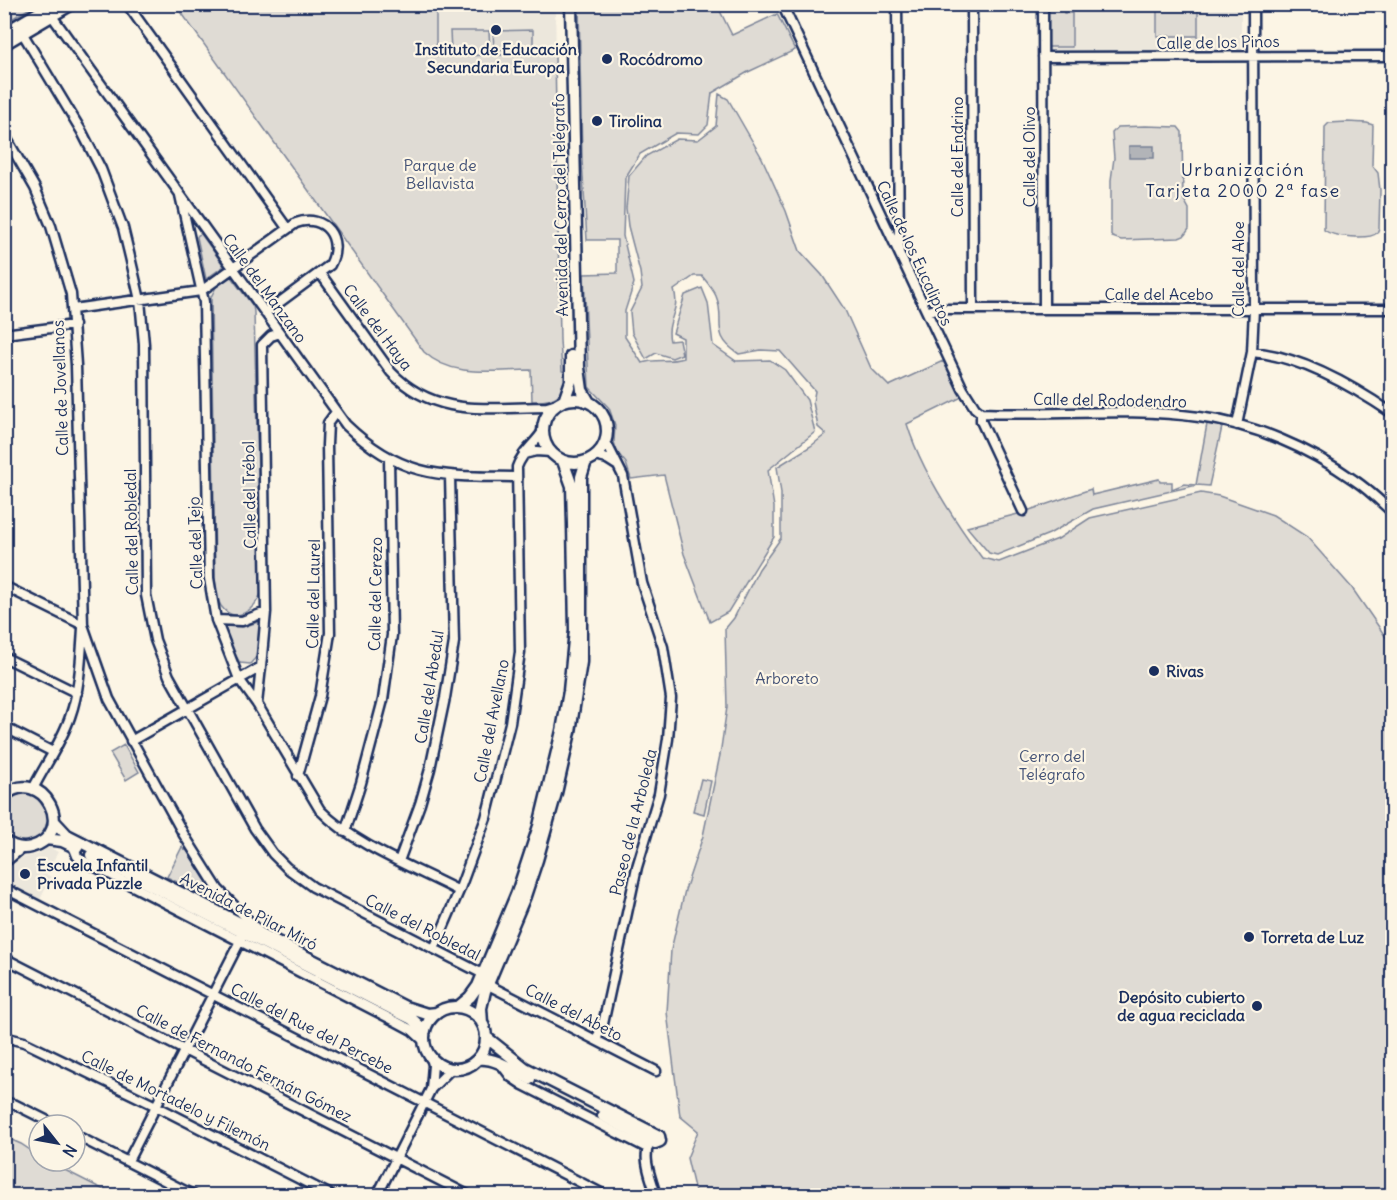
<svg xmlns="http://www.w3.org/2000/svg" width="1397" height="1200" font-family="Delius,sans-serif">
<rect width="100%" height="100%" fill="#fcf5e5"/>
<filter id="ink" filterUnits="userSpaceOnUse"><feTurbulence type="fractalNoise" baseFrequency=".0167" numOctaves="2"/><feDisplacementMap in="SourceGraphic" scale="12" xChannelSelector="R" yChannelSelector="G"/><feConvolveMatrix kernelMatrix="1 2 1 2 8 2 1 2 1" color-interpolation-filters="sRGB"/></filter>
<g filter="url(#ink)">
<path fill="#ece7dc" d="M436,5H555L556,54L436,56Z
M1048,5H1241V51L1048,52Z
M49,847L58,852L46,874L51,877L40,900L5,882V873L17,859L39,854Z"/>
<path fill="#dfdbd4" stroke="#7d8599" stroke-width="1.5" d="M5,4H35V5L5,23Z
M176,5H436V56L555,54L560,340L562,371L566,372C563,396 557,402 532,401L531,370C494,370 453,379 424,352Z
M579,5H717L732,35L777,14L795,50L748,72L712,93L708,125L699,134L676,133L640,154L625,178L623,236L634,283L625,311V337L642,363C657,358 668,363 683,358V338L673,333L685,295L702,288L708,303L713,345L736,361L770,360L785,370L807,400L815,432L768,470L774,507V537L728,612L710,622L684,554L664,475L631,479L626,463L617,452L614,442L615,425L609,408L589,387L584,274L617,273V240H587L582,160Z
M1157,5H1198V36H1157Z
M1048,9H1064V13H1072V47H1047Z
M533,30V48L494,50L493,31Z
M450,31H489L490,50L451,51Z
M719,94L728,99L762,158L786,211L800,251L822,275L845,310L871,368L889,386L943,361L962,397L907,424C921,470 954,520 982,558L999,562L1058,539L1090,518L1201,493L1219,496L1273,515L1307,537L1352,588L1392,646V1195L702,1196L695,1192L687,1158L698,1131L680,1116L667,1012L671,950L685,890L703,836L720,755L727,707L725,629L734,618L759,569L781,538V493L777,467L811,446L826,434L818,427L813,402L815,391L780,351L761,350L739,354C708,334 727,322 716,296C713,289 707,282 702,276H694L674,290C681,311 665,320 670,341L679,340L682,354L672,358L656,353L646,359L632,333L630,312L642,288L640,272L628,226L626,208L629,176L646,156L677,139L698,140L716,126Z
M1347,122L1367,123L1373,125L1372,165L1378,173L1380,190L1379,228L1377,233C1369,240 1333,237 1324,230L1325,127L1329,123Z
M1145,126L1178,127L1182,132L1183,198L1189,209V229L1184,236L1179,238L1121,240L1112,237L1111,235V180L1114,158L1112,133L1118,127Z
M201,234L224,266L206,279L197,237L198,235Z
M231,277L253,306L254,312L261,593C256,609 235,626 221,606C216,598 216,588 215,578L211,297L216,287Z
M1207,424L1222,427L1209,486L1197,485L1093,509L1049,534L997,555L989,553L967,527L1018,514L1091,489L1092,495L1159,479L1160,482H1172V489L1184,484L1196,485Z
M258,622L260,623L258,655L250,664L240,663L229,644L225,626L243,627Z
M124,745L139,772L126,780L110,753Z
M701,779L711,781L704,814L693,811Z
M20,793C72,791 42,870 5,832L4,803L12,796Z
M182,847L184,850L186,849L204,878L225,906L167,877Z
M5,1137L21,1144L39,1156V1161H47L114,1195H5Z"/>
<path fill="#b2b4b8" stroke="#767f94" stroke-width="1.5" d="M1129,146H1154V158H1129Z"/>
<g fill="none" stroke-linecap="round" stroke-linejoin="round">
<defs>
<path id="minor" d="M127,4L287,228
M782,4L963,389L975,408L981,413V421L1023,511
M897,4L899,250
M972,4L973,309
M1043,4L1044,309
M52,16L346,425C403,480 444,476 517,477
M23,34L82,132L101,169L123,228L130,257L140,300L144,344L146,595L155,640L169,676L255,829L273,854L287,868L313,887L481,973L492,987L656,1071
M1043,57L1392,56
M4,134L35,188L51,226L71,294L76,365L83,625L109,699L184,835L218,889L257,929
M180,195L204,302L209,578L216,620L239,679L257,704L320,810C354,845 415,868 459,891
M320,273L391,372C436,419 489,407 547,407L557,404
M73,309L201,291L296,223C325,213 344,239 330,265L265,313
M927,312L932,310L943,309H1392
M4,334L74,325
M1252,352C1300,356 1354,387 1392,413
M981,413C1053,416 1128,407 1199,417C1254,424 1309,448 1354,480C1368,489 1380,501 1392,512
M1237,425L1252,352L1254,308L1253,4
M524,454L536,451L551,452
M595,456L607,459L618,466
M4,586L83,625
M216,620L242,621L266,612
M4,657L77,693
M257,704L261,667
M4,727L53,752
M131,741L261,667L266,612L262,345L271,336L280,333
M298,776L320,696L330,633L327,445L328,423L336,412
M33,789C45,765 61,743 70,717C80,689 81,658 83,628
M345,832L361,783L383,700L392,635L389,458
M73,846L77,856L80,859L397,1022L412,1030L424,1041
M399,861L420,804L430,769L445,698L454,642L450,476
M4,863L21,849
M4,888L607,1196
M434,949L459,891L486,818L510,723L520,652L517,467C522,452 535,444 543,431
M4,958L470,1196
M4,1037L24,1042L156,1106L333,1196
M596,1040L603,1024L637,867L659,794L668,739L671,698L663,647L642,583L623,476L606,442
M431,1057L433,1065L431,1089
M501,1064L511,1077L523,1085L647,1148
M4,1102L16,1105L56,1125
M75,1135L195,1196
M649,1144C642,1160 652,1179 656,1196
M128,1161L242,937
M377,1196L431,1089L451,1069"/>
<path id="tertiary" d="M571,4L579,368L582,390L589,402
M4,33L53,4
M4,44L72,4
M543 431a32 32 0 1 1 64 0a32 32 0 1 1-64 0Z
M564,401L571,381V356
M4,796C42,763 79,834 31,847C21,850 13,847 4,841
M54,821L67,835L405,1007L427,1014L437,1013
M46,839L62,841L77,848
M91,855L402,1014L412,1019L425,1031
M458,1007L470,997L478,986L517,893L539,826L562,731L569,691L575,630L573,524L572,486L563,461
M424 1038a31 31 0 1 1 62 0a31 31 0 1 1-62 0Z
M482,1023L481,1008L485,991L525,896L537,860L556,793L570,732L581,662V477L586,461
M486,1037L525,1068L659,1136L660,1141
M478,1059C496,1057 514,1071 530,1079
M603,1116L655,1143L660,1141"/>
</defs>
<use href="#minor" stroke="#1b2f5e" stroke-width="13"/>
<use href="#tertiary" stroke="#1b2f5e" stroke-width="15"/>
<use href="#minor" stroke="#fcf5e5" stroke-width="8"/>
<use href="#tertiary" stroke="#fcf5e5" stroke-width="10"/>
</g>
</g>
<g fill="#1b2f5e" stroke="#fcf5e5" stroke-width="2">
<circle cx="496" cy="30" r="6"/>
<circle cx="607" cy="59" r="6"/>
<circle cx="597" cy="121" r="6"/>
<circle cx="1154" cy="671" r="6"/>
<circle cx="25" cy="874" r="6"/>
<circle cx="1249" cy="937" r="6"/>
<circle cx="1257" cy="1006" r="6"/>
</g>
<g text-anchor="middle" stroke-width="4.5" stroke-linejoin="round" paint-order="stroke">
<g font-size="16" fill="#1b2f5e" stroke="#fcf5e5">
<text transform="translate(1218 42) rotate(-1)" y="6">Calle de los Pinos</text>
<text transform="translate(957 157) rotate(-90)" y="6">Calle del Endrino</text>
<text transform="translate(1029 157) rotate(-90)" y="6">Calle del Olivo</text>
<text transform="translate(560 205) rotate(-91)" y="6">Avenida del Cerro del Telégrafo</text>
<text transform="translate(915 253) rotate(65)" y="6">Calle de los Eucaliptos</text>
<text transform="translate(1238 269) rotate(-90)" y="6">Calle del Aloe</text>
<text transform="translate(265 288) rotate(54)" y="6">Calle del Manzano</text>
<text x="1159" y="300">Calle del Acebo</text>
<text transform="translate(378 327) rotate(53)" y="6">Calle del Haya</text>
<text transform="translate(60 388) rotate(-92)" y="6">Calle de Jovellanos</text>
<text transform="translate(1110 400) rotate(1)" y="6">Calle del Rododendro</text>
<text transform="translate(249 495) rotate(-91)" y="6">Calle del Trébol</text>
<text transform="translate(131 532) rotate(-91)" y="6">Calle del Robledal</text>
<text transform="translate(195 543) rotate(-92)" y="6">Calle del Tejo</text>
<text transform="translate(313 594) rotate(-89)" y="6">Calle del Laurel</text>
<text transform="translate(375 594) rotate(-89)" y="6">Calle del Cerezo</text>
<text transform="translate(429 687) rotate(-81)" y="6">Calle del Abedul</text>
<text transform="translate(491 721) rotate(-79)" y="6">Calle del Avellano</text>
<text transform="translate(633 822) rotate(-76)" y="6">Paseo de la Arboleda</text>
<text transform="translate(249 911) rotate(27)" y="6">Avenida de Pilar Miró</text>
<text transform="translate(423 927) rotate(27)" y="6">Calle del Robledal</text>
<text transform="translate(574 1012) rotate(27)" y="6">Calle del Abeto</text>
<text transform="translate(312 1028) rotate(27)" y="6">Calle del Rue del Percebe</text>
<text transform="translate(244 1063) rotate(27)" y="6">Calle de Fernando Fernán Gómez</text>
<text transform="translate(176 1100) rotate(26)" y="6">Calle de Mortadelo y Filemón</text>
</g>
<g font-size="16" font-weight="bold" fill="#1b2f5e" stroke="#fcf5e5" text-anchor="start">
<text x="496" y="55" text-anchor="middle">Instituto de Educación<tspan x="496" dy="18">Secundaria Europa</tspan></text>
<text x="619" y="65">Rocódromo</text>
<text x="609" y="127">Tirolina</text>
<text x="1166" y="677">Rivas</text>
<text x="37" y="871">Escuela Infantil<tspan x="37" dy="18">Privada Puzzle</tspan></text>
<text x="1261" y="943">Torreta de Luz</text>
<text x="1245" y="1003" text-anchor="end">Depósito cubierto<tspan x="1245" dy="18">de agua reciclada</tspan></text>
</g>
<g font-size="16" fill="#425176" stroke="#fcf5e5">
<text x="440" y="171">Parque de<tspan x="440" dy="18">Bellavista</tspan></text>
<text x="787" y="684">Arboreto</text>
<text x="1052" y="762">Cerro del<tspan x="1052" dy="18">Telégrafo</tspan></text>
</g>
<g font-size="18" letter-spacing="1.5" fill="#1b2f5e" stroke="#fcf5e5">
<text x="1243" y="176">Urbanización<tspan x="1243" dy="21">Tarjeta 2000 2ª fase</tspan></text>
</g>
</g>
<rect width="1397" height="1200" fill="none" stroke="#fcf5e5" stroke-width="24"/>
<rect x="12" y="12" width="1373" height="1176" fill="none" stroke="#1b2f5e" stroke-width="2" filter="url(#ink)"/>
<g transform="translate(57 1143) rotate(121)"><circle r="28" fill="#fcf5e5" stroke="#a2a6af" stroke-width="1.5"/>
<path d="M0-4.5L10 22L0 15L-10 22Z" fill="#1b2f5e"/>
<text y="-9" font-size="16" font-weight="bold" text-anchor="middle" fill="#1b2f5e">N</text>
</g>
</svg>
